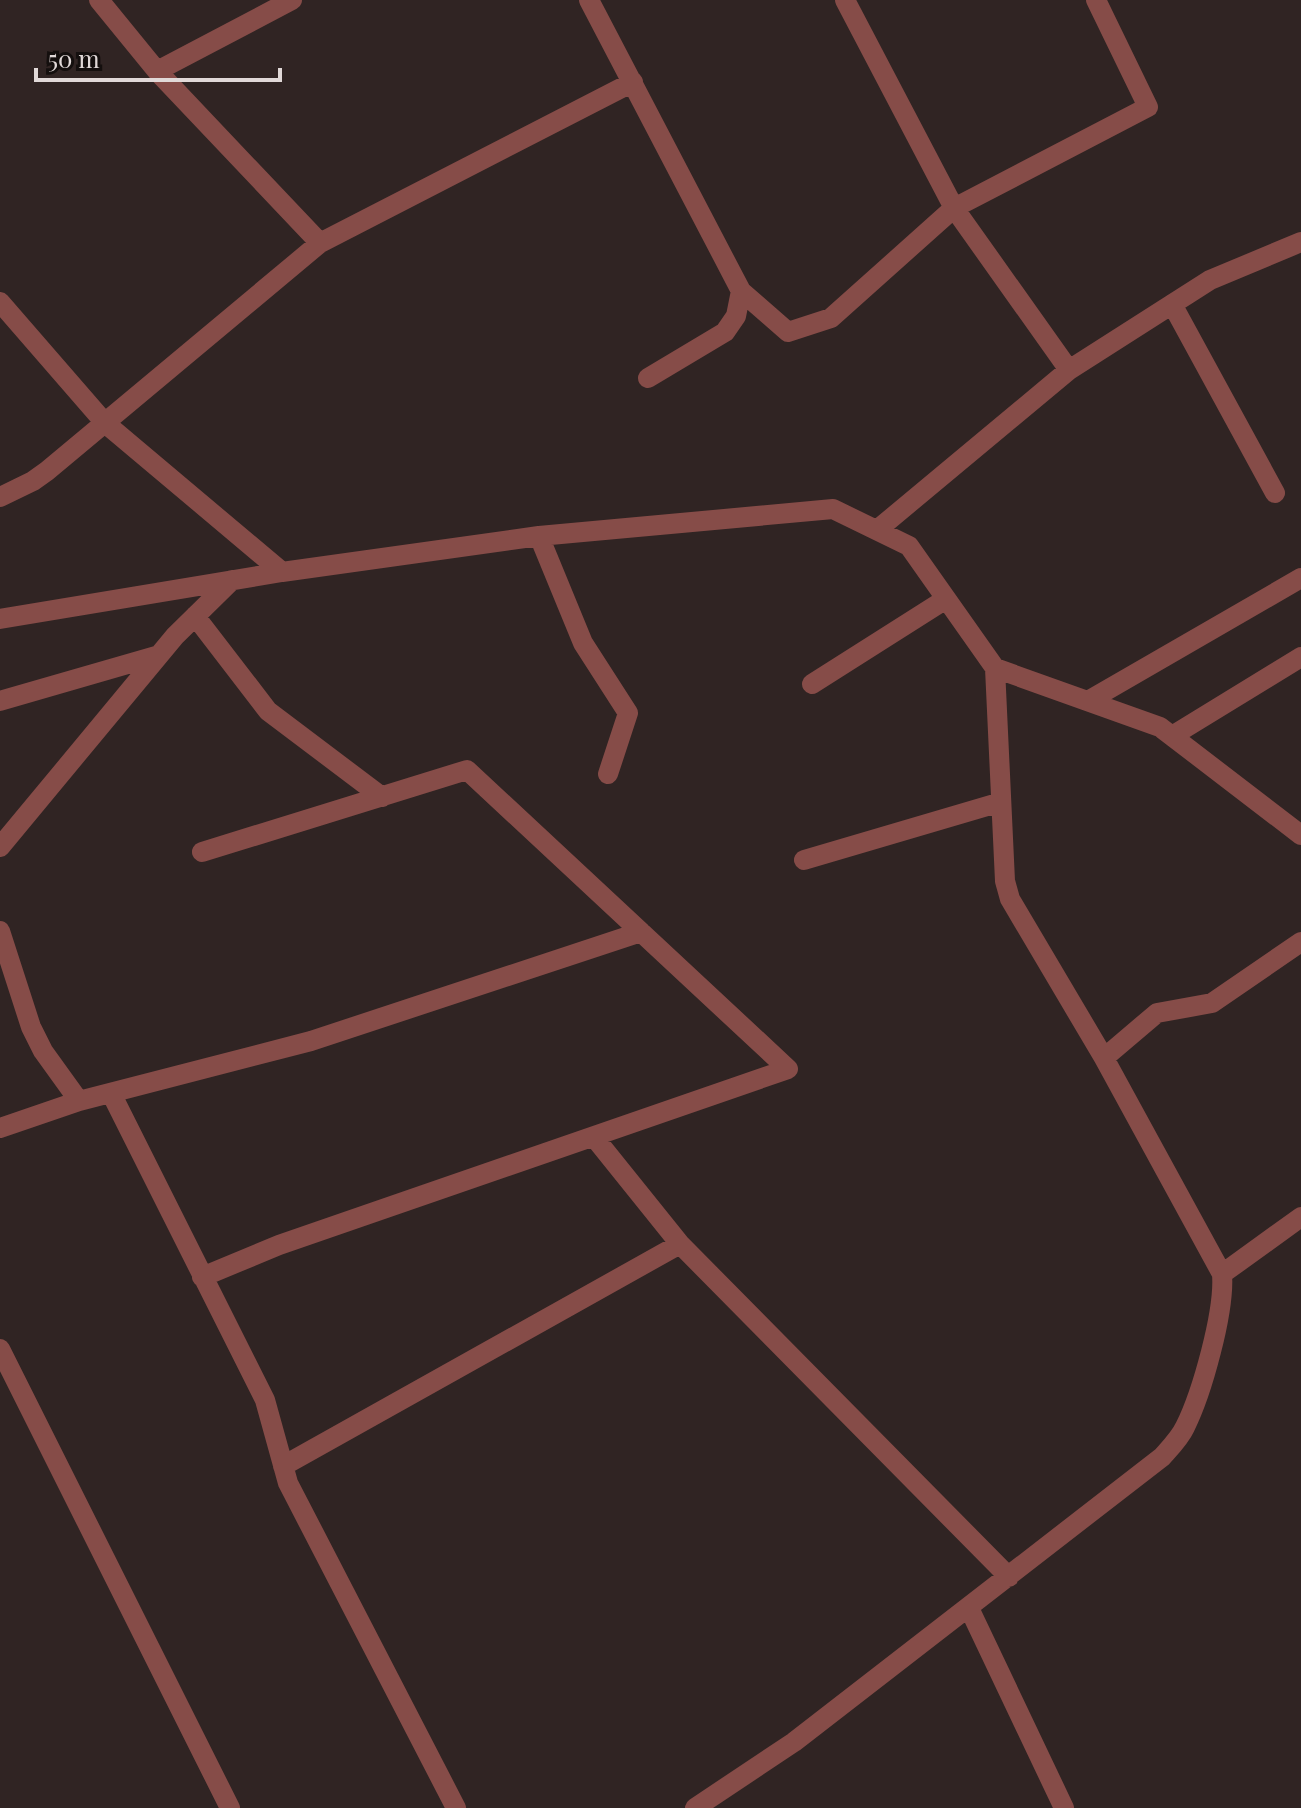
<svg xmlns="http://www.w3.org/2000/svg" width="1301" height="1808" font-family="'Playfair Display',serif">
<rect width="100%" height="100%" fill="#302423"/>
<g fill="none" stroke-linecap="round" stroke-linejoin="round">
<path stroke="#864c48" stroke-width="20" d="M99,0L157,71L320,243
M589,0L741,291L736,316L725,332L648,378
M845,0L954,208L1069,370
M157,71L292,0
M741,291L788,332L831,318L954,208L1148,107L1096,0
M0,302L105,423L282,572L539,536L833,509L909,546L995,668L1160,727L1301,835
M1172,304L1275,493
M0,497L33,481L47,471L320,243L633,82
M877,530L1069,370L1210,280L1301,242
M539,536L583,643L628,713L608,774
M195,616L268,711L382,797
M0,619L282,572
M812,684L946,599
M0,701L159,655
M1088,701L1301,578
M1172,736L1301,657
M0,847L175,636L232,580
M804,860L1001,802
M0,931L31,1027L43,1051L79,1101
M1104,1058L1157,1013L1212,1003L1301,942
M112,1095L265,1400L288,1483L456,1808
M0,1128L79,1101L311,1041L641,932
M594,1137L680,1244L1009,1577
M1222,1274L1301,1217
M202,1277L279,1245L788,1069L467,770L202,852
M0,1349L230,1808
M283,1466L680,1244
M969,1608L1064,1808
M695,1808L794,1742L1162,1457C1170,1448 1180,1438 1185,1427C1202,1393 1225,1311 1222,1274L1104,1058L1010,899L1005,881L995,668"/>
</g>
<path d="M36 68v12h244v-12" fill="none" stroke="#e1d9d8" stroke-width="4"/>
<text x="48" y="68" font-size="24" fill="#e1d9d8" stroke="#140f0e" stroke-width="6" paint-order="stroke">50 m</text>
</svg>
